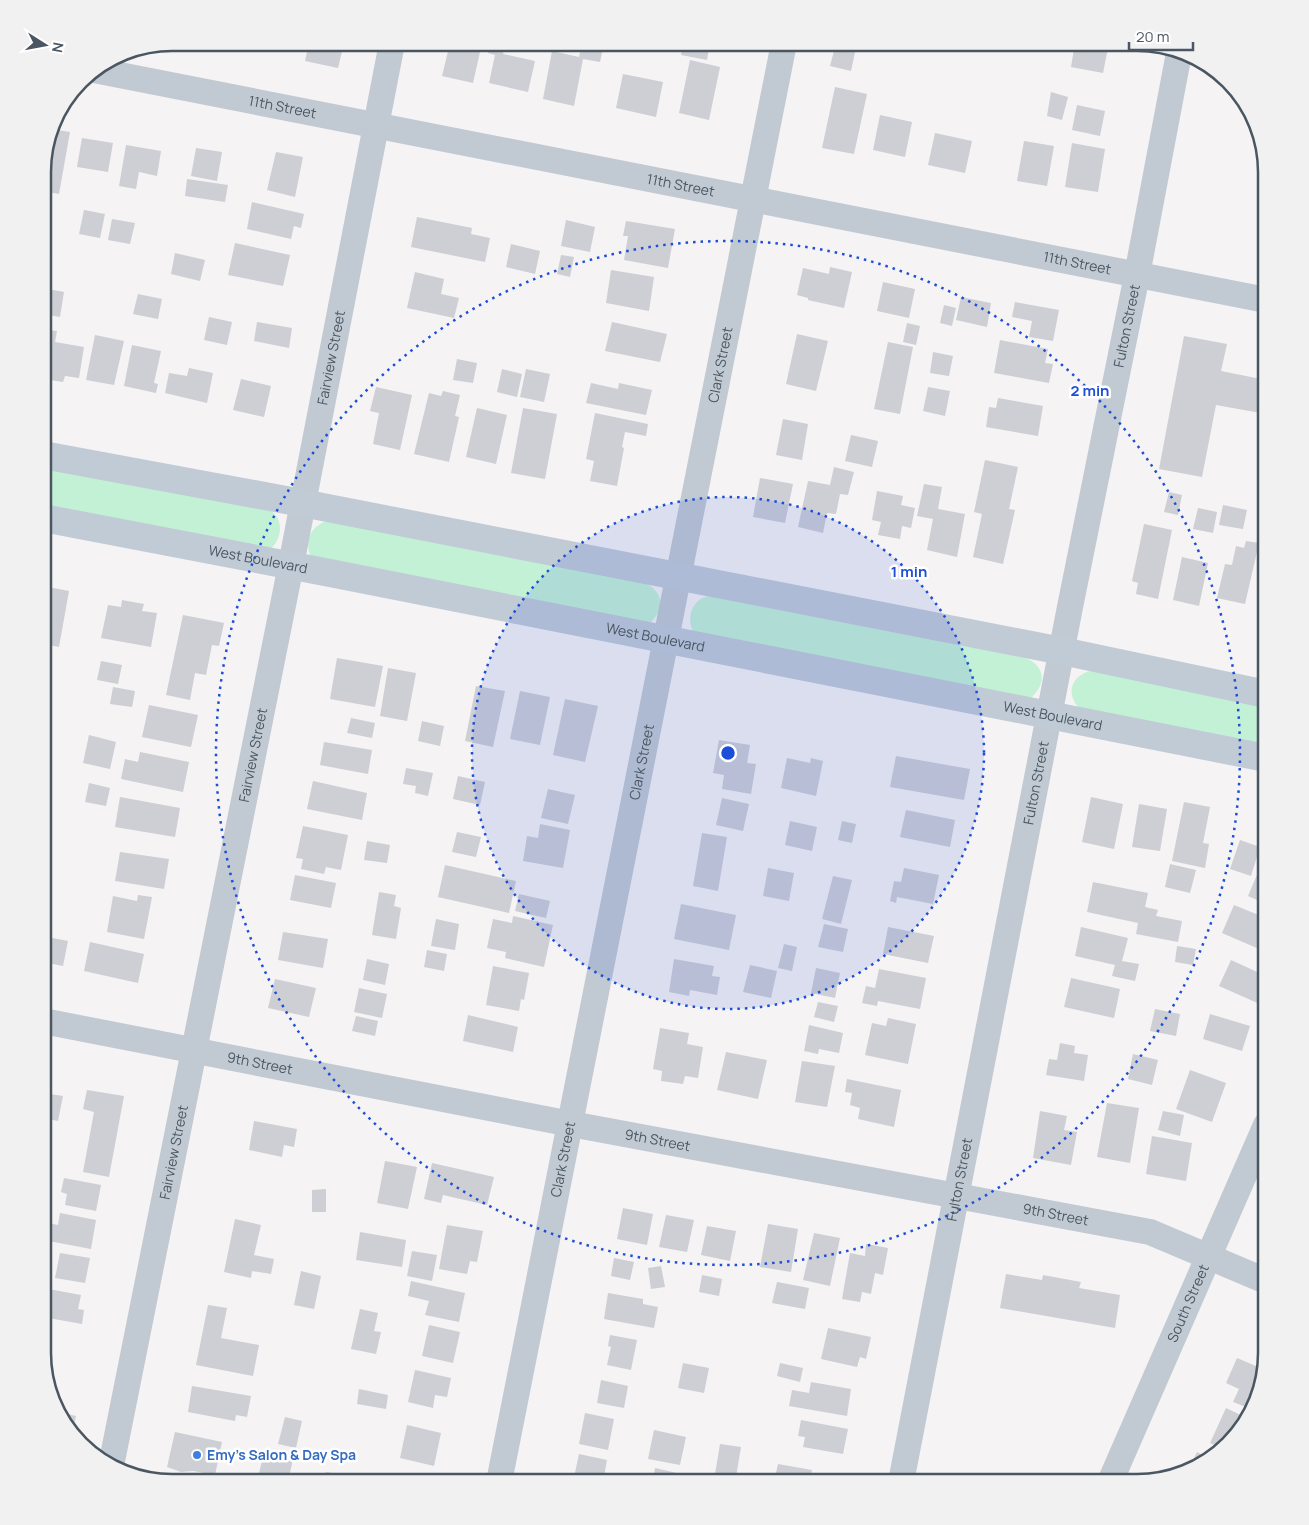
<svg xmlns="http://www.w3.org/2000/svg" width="1309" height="1525" font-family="Manrope,sans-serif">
<rect width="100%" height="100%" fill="#f5f3f3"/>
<path fill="#c3f1d5" d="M43,465L270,510C285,520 282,541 268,551L43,510Z
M327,521L645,583C664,592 665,609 650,623L311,557C304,542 310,526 327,521Z
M708,596L1026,658C1046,667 1046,684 1031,698L693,632C686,617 692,600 708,596Z
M1093,670L1266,704V749L1081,710C1064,694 1071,675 1093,670Z"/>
<path fill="#cdcfd5" d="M270,43H294L292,52L269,47Z
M309,43H344L338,68L305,61Z
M450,43H482L473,83L442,76Z
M490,43H506L503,54L535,61L528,92L489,83L495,55L488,53Z
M582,43H604L600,62L583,59L574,106L543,99L552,51L579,57Z
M683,43H710L707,60L681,55Z
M948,43H980L978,50Z
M1075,43L1108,48L1103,73L1071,67Z
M835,47L855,52L851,71L830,66Z
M690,60L720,67L709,120L679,113Z
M623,74L663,82L656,117L616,108Z
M835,87L867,94L854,154L822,148Z
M1051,92L1068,97L1062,120L1047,116Z
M1077,105L1105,111L1100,136L1072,130Z
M880,115L912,122L905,157L873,150Z
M52,129L70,132L59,194L43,191V163Z
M935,133L972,141L965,173L928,165Z
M82,138L113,143L108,172L77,167Z
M1024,141L1054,146L1047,186L1017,181Z
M1072,143L1105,149L1098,192L1065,187Z
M126,145L161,151L157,176L139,172L136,189L119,186Z
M196,148L222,152L217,181L191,176Z
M276,152L303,157L295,197L267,190Z
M187,179L228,185L225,202L185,196Z
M252,202L304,214L301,228L294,226L291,239L247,229Z
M84,210L105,214L100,238L79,234Z
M417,217L472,228L471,234L490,238L485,262L411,247Z
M112,219L135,223L130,244L108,240Z
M566,220L595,227L590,252L561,246Z
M626,221L675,229L668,268L624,260L628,236H623Z
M235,243L290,255L283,286L228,275Z
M511,244L540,251L535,274L506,267Z
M175,253L205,260L200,281L171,274Z
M561,255L574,257L570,277L557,274Z
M830,267L852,272L844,308L808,300V298L797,295L803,268L829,274Z
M611,270L654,277L649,311L606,303Z
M415,272L444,279L441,294L459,298L454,318L407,308Z
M883,282L915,289L909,318L877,311Z
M48,289L64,292L60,317L43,314Z
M138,294L162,299L158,319L133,314Z
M961,297L991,303L987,327L956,320Z
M1015,302L1059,310L1053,341L1029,337L1032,321L1012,317Z
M944,305L956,308L952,326L940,323Z
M209,317L232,322L227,345L204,340Z
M257,322L292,328L289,348L254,341Z
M612,322L667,334L660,362L605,351Z
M907,323L920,326L916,345L903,342Z
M43,329L57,331L55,342L84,347L79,378L65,376L63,382L44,379L45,372L43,371Z
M797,334L828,341L816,391L786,384Z
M95,335L124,341L114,385L86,380Z
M1184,336L1227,344L1221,371L1266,380V414L1216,405L1202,477L1159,469Z
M1000,340L1048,349L1045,363L1053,364L1049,383L994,373Z
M888,342L913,347L900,414L874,409Z
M132,345L161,351L154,383L158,384L156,393L124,386Z
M933,352L953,356L949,376L930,373Z
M457,359L477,363L473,383L453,380Z
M189,368L213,373L207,403L165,393L169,373L187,376Z
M502,369L522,374L517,397L497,392Z
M526,369L550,374L544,402L520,397Z
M241,379L271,386L264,417L233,410Z
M591,383L618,389L619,383L652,390L646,415L586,403Z
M376,387L412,395L400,450L373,444L379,413L370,411Z
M928,387L950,391L945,416L923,411Z
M443,391L460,395L455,416L459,417L449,462L414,454L429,393L441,396Z
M998,398L1043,406L1038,436L986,427L989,407L996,408Z
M477,408L507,415L496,464L466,457Z
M523,408L557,414L545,479L511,473Z
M595,413L648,424L646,436L625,432L622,447L624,448L617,486L590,481L594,461L586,459Z
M783,419L808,424L802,460L776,455Z
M851,435L878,441L872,467L845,461Z
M985,460L1018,467L1009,509L1015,510L1003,564L973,557L982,514L974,512Z
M834,467L854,472L848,495L840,494L836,514L827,513L823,533L798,527L808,481L830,485Z
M760,478L793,484L785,523L753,517Z
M924,484L942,487L938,509L965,514L957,557L927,550L933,519L917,516Z
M877,491L903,496L901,505L915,508L911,528L902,526L900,539L878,535L881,522L872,520Z
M1169,492L1182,495L1178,515L1164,512Z
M1223,505L1247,510L1243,529L1219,525Z
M1198,508L1217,512L1213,533L1193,529Z
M1144,524L1172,530L1158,599L1136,594L1138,583L1132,581Z
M1246,541L1259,543L1245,604L1217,598L1225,564L1232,565L1236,546L1244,548Z
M1182,557L1208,563L1199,606L1173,600Z
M43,586L69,591L59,647L43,644Z
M1266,586V618L1259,616Z
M122,600L144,604L142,611L157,613L151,647L101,638L108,605L121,607Z
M183,615L224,623L219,646L212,645L206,675L195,673L190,700L166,695Z
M337,658L383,666L375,707L330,699Z
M101,661L122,665L118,684L97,680Z
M388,668L416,673L407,721L380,716Z
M43,684L51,686L46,709L43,708Z
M476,686L505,691L493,747L465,741Z
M113,687L135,691L132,707L110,704Z
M520,691L550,697L540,745L510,739Z
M565,699L598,706L585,762L553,755Z
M149,705L198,715L191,747L142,737Z
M351,718L375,723L372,738L347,733Z
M422,721L444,726L440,746L418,741Z
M89,735L116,742L110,769L83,763Z
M719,740L750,745L747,763L756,764L751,794L722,789L724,775L713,773Z
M324,742L372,750L368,774L320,765Z
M140,752L189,762L183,792L121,779L125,759L138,762Z
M896,756L970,769L964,800L890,787Z
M787,758L810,763L811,758L823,761L816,796L781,788Z
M406,768L433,773L428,796L415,793L416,786L403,784Z
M458,776L485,782L480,805L453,799Z
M313,781L367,793L362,820L307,809Z
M89,783L110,788L106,806L85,802Z
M548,789L575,795L568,824L541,818Z
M120,797L180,808L175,837L115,827Z
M1091,797L1123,804L1114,849L1082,842Z
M722,798L749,804L743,831L716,825Z
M1184,802L1210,807L1203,843L1209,844L1205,868L1172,861Z
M1139,804L1167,809L1160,851L1132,847Z
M906,810L955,820L950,847L900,837Z
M790,821L817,827L812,851L785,845Z
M842,821L856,824L852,843L838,840Z
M540,824L570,830L563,868L523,861L527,836L538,838Z
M303,826L348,835L341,870L326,867L324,874L301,869L303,859L296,858Z
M457,832L481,837L476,857L452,852Z
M702,833L727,837L718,891L693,886Z
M1240,840L1260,847L1251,876L1230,869Z
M367,841L390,845L387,863L364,860Z
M120,852L169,859L164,889L115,881Z
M1170,864L1196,870L1190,893L1165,887Z
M445,865L516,881L509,913L438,897Z
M768,868L794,873L789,901L763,896Z
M904,868L939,875L933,904L897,897L896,903L890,901L894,881L901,882Z
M1259,870L1266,874V904L1248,896Z
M295,875L336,883L331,908L290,900Z
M833,876L852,880L841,924L822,919Z
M1093,882L1148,893L1145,907L1158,910L1156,916L1182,921L1178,942L1136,934L1138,923L1087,912Z
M379,892L396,895L394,906L401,908L396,939L372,935Z
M519,894L550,901L546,918L515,911Z
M138,895L152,897L144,939L107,932L113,896L137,901Z
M681,904L736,915L729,950L674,939Z
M1234,905L1266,918V952L1222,933Z
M513,916L553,925L544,967L505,958L506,952L487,948L493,919L512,923Z
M436,919L459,924L455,950L431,946Z
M824,924L848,929L843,952L818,947Z
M888,927L934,936L928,963L883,954Z
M1081,927L1128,938L1122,961L1139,964L1135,981L1112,976L1115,965L1075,956Z
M283,932L328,939L323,968L278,960Z
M43,936L68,941L63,966L43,962Z
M90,942L144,954L138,983L84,971Z
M784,944L797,947L792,971L778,968Z
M1177,946L1196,949L1193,965L1175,962Z
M427,950L447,954L444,971L424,967Z
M367,959L389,964L385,985L363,980Z
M674,959L714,966L712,976L720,977L717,995L690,990L689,996L669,992Z
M1231,960L1266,976V994L1262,1005L1219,986Z
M750,965L777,971L771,998L743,992Z
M493,966L529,973L524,1000L521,999L519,1011L486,1005Z
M816,968L840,973L835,998L811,993Z
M879,969L926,978L920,1009L878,1001L877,1006L862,1003L866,986L875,988Z
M1071,978L1120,989L1114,1018L1064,1007Z
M275,979L316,988L309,1017L268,1008Z
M359,988L387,994L382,1018L354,1012Z
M818,1002L838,1006L834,1022L814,1017Z
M1155,1009L1180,1014L1176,1036L1150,1031Z
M1210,1014L1250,1026L1242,1051L1203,1039Z
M468,1015L518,1027L513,1052L463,1041Z
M356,1016L378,1021L375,1036L352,1031Z
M888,1018L916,1024L908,1064L865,1055L872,1023L886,1026Z
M809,1025L843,1033L839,1053L819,1049L818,1054L804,1051Z
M660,1028L689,1033L687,1044L703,1047L698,1078L685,1076L683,1084L661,1081L662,1071L653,1069Z
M1060,1043L1075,1046L1074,1053L1088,1055L1084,1081L1046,1075L1049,1059L1057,1060Z
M726,1052L767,1060L758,1099L717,1090Z
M1133,1054L1158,1060L1152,1085L1128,1079Z
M802,1061L835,1066L827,1107L795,1102Z
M1190,1070L1226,1083L1212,1122L1176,1109Z
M847,1079L901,1090L894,1127L858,1119L860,1108L850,1105L852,1093L845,1092Z
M87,1090L124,1096L109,1177L83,1172L94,1112L83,1109Z
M43,1093L63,1096L58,1121L43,1118Z
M1107,1103L1139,1108L1130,1163L1097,1157Z
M1040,1111L1067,1116L1064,1130L1077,1132L1071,1165L1033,1158Z
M1163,1111L1184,1115L1180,1136L1158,1130Z
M254,1121L297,1129L294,1147L284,1145L282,1157L249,1150Z
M1152,1136L1192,1143L1186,1181L1146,1174Z
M385,1161L417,1167L408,1209L377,1203Z
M432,1163L494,1177L487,1205L443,1195L441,1203L424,1199Z
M64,1178L101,1185L96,1211L65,1205L67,1194L61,1192Z
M326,1189V1212H312V1190Z
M623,1208L653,1214L647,1245L617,1239Z
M60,1213L96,1220L91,1249L43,1240V1222L58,1225Z
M666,1215L694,1220L687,1252L659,1247Z
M235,1219L261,1225L254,1255L274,1259L271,1274L252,1271L251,1278L224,1272Z
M768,1224L798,1229L791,1272L760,1267Z
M447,1225L483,1231L477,1262L470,1261L467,1274L439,1269Z
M707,1226L736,1231L730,1261L701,1255Z
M360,1232L406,1240L402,1267L356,1260Z
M814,1233L840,1238L830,1286L803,1280Z
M866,1244L888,1248L883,1275L875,1273L871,1294L862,1292L860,1302L842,1299L850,1253L865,1256Z
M412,1251L437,1255L432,1281L407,1276Z
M60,1253L90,1258L85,1283L55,1278Z
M614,1258L634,1262L630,1280L611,1276Z
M661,1266L665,1287L651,1289L648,1268Z
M301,1271L321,1276L314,1309L294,1305Z
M1006,1274L1042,1280L1043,1275L1081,1282L1079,1288L1120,1295L1115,1328L1000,1308Z
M702,1275L722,1279L719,1296L699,1292Z
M411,1281L465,1293L459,1322L425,1315L429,1301L408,1296Z
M777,1282L809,1288L805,1309L772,1303Z
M43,1288L81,1295L78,1309L84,1310L82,1324L43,1317Z
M608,1293L643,1299V1304L658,1307L654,1328L604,1319Z
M208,1305L227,1308L221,1338L259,1345L253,1376L196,1365Z
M360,1309L378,1313L374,1331L381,1332L376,1354L351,1349Z
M429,1325L460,1332L453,1363L422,1356Z
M828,1328L871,1337L866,1359L860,1357L857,1367L821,1359Z
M610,1335L637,1340L631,1370L607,1365L611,1347L608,1346Z
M1237,1358L1263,1369L1256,1400L1251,1409L1233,1402L1239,1389L1226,1383Z
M683,1363L709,1368L704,1393L678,1388Z
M780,1363L803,1368L800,1382L777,1376Z
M415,1370L451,1378L447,1397L435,1395L433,1408L408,1402Z
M601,1380L628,1386L624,1408L597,1403Z
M811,1382L851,1389L847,1416L789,1406L792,1390L809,1393Z
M192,1386L251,1396L247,1417L236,1415L235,1421L188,1412Z
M359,1389L388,1395L386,1409L357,1404Z
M1226,1408L1247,1418L1222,1448L1210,1443Z
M59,1412L76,1416L72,1434L69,1432Z
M585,1413L614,1419L608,1450L579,1444Z
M285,1417L302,1421L296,1448L278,1444Z
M801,1420L848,1429L843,1454L803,1447L805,1437L798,1436Z
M407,1425L441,1433L434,1466L400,1458Z
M654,1430L686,1437L680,1465L648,1459Z
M175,1432L222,1442L215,1475L193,1471L181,1472L167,1467Z
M720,1444L741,1447L736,1477L715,1474Z
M264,1452L293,1459L288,1482H257Z
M1197,1452L1210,1459L1188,1471Z
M579,1454L607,1460L603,1482H573Z
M778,1464L812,1470L809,1482H774Z
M655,1468L677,1473L675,1482H653Z
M326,1472L384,1481L383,1482H324Z"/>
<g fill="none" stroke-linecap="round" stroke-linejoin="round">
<g stroke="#c1cad2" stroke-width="26">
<path id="s1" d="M94,70L1266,300"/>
<path id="s2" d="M43,1021L571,1124L1150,1232L1266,1281"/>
<path id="s3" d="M111,1466L291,565L392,43"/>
<path id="s4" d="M499,1482L784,43"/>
<path id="s5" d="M901,1482L1070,607L1137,275L1179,53"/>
<path id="s6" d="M1110,1482L1266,1125"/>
</g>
<g stroke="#c1cbd6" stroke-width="28">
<path d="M43,455L302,503L1062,651L1266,694"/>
<path id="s7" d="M43,518L330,573L1266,758"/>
</g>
</g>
<circle cx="728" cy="753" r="256" fill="#1d4ed8" fill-opacity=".12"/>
<g fill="none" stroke="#1d4ed8" stroke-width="2.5" stroke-dasharray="2.5 5">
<circle cx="728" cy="753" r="256"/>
<circle cx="728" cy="753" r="512"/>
</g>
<circle fill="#3f7fe0" stroke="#fff" stroke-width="2" cx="197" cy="1455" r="5"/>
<g text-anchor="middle" stroke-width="5" stroke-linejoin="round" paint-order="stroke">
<g font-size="14" fill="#4a5661" stroke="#fff">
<text dy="5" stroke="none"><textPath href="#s1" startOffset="192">11th Street</textPath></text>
<text dy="5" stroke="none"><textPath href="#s1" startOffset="598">11th Street</textPath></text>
<text dy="5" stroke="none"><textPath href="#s1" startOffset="1002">11th Street</textPath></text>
<text dy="5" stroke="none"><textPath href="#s5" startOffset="1178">Fulton Street</textPath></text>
<text dy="5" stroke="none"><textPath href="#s3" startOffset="1130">Fairview Street</textPath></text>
<text dy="5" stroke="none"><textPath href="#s4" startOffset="1139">Clark Street</textPath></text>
<text dy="5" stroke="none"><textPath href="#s7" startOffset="219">West Boulevard</textPath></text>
<text dy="5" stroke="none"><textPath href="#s7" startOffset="624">West Boulevard</textPath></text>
<text dy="5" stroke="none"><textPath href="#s7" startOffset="1029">West Boulevard</textPath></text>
<text dy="5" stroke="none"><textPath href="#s3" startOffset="725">Fairview Street</textPath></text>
<text dy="5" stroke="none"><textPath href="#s4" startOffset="734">Clark Street</textPath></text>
<text dy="5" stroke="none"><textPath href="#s5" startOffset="712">Fulton Street</textPath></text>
<text dy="5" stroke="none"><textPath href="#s2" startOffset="221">9th Street</textPath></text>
<text dy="5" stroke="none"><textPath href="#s2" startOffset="626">9th Street</textPath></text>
<text dy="5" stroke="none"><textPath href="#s3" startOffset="320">Fairview Street</textPath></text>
<text dy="5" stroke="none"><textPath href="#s4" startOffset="329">Clark Street</textPath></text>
<text dy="5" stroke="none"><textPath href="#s5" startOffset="308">Fulton Street</textPath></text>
<text dy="5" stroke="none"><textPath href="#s2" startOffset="1031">9th Street</textPath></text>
<text dy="5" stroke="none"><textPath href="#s6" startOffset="195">South Street</textPath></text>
</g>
<g font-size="14" font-weight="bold" fill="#366cbe" stroke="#fff" text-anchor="start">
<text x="207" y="1460">Emy's Salon &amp; Day Spa</text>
</g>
</g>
<path d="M0 0H1309V1525H0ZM172 51H1137A121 121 0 0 1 1258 172V1353A121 121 0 0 1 1137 1474H172A121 121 0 0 1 51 1353V172A121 121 0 0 1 172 51Z" fill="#f1f1f2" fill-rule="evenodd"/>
<path fill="none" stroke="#4a5661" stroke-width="2.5" d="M172 51H1137A121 121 0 0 1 1258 172V1353A121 121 0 0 1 1137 1474H172A121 121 0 0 1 51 1353V172A121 121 0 0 1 172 51Z"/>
<circle cx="728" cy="753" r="8" fill="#1d4ed8" stroke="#fff" stroke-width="2.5"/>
<g font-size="15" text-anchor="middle" font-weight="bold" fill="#1d4ed8" stroke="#fff" stroke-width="5" stroke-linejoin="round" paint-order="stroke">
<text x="1090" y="396">2 min</text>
<text x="909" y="577">1 min</text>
</g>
<g transform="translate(45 45) rotate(101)" stroke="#ffffff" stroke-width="4" paint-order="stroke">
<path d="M0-4L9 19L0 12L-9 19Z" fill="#4a5661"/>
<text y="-8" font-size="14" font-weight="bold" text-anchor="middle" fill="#4a5661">N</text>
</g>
<path d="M1129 42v8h64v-8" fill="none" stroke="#4a5661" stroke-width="2.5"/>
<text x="1136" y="42" font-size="15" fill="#4a5661" stroke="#ffffff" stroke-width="4" paint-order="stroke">20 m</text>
</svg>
